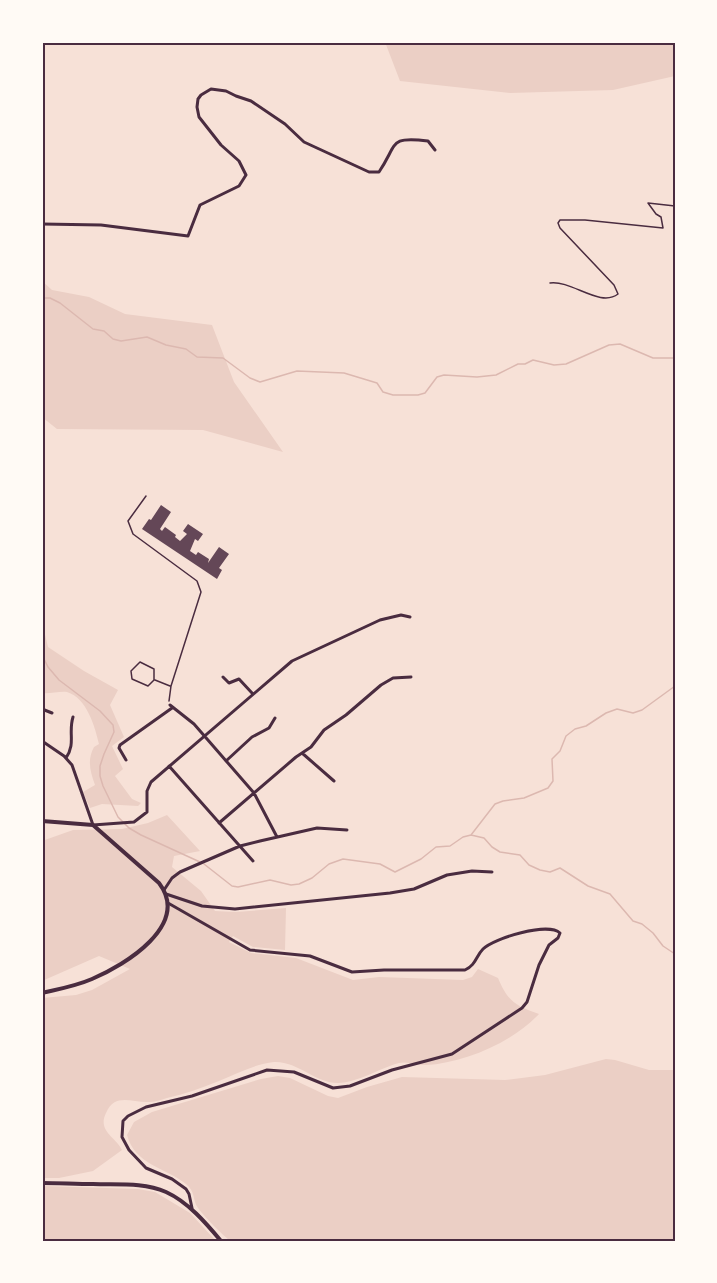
<svg xmlns="http://www.w3.org/2000/svg" width="717" height="1283" font-family="Commissioner,sans-serif">
<rect width="100%" height="100%" fill="#f7e1d7"/>
<path fill="#ebcfc5" d="M385,42H675V76L613,90L510,93L400,81Z
M42,281L52,290L89,297L125,314L212,325L234,382L283,452L203,430L57,429L42,417Z
M42,622L48,647L84,671L118,690L110,705L124,737L112,746L123,769L115,776L132,799L141,803L138,806L102,804L90,808L83,792L95,785C90,771 87,760 94,747L99,744C95,727 87,698 67,692C60,691 49,694 42,693Z
M167,815L200,851L174,856L172,867L201,891L215,911L236,912L286,908L285,950L253,947L233,936L229,942L251,953L296,958L353,980L379,977L463,980L472,977L478,969L498,978C508,1002 516,1006 539,1014C513,1042 464,1063 426,1065C417,1065 407,1061 399,1063C380,1068 357,1083 338,1083C315,1083 298,1061 274,1062C255,1064 236,1074 219,1081C202,1088 184,1094 167,1098C161,1100 155,1102 149,1102C132,1103 115,1092 106,1113C97,1131 116,1137 122,1150L93,1171L59,1178H42V998L76,995L92,990L130,969L99,956L42,981V841L73,830L122,829L148,823Z
M606,1059L615,1060L649,1070H675V1241H231C225,1238 202,1214 198,1208C192,1200 196,1192 186,1184C165,1167 135,1165 127,1135L134,1122L152,1112L261,1079L278,1076L290,1078L328,1096L338,1098L367,1087L402,1077L505,1080L545,1075Z
M42,1186L138,1189L155,1192L190,1213L216,1241H42Z"/>
<g fill="none" stroke-linecap="round" stroke-linejoin="round">
<path stroke="#dcb8b0" stroke-width="1.5" d="M42,298H50L60,303L93,329L104,331L113,339L121,341L147,337L166,345L186,349L197,357L223,358L250,378L260,382L297,371L344,373L377,383L383,392L393,395H418L425,393L437,377L444,375L477,377L496,375L518,364H525L533,360L554,365L566,364L609,345L620,344L653,358H675
M42,655L48,667L59,680L100,711L113,725L114,732L104,754L100,766V776L103,786L118,817L129,828L141,835L200,862
M471,835L495,804L503,801L524,798L548,788L553,781L552,759L560,751L566,736L575,729L586,726L606,713L617,709L633,713L642,710L675,686
M204,864L232,886L238,887L270,880L291,885L299,884L312,878L329,864L343,859L380,864L395,872L421,859L436,847L450,846L463,837L471,835L484,838L492,847L500,852L520,855L529,865L540,870L550,872L560,868L588,886L610,894L633,921L642,924L653,933L663,946L675,954"/>
</g>
<path fill="#644757" d="M161,505L171,512L160,529L162,531L165,527L176,535L175,537L180,541L187,534L183,531L188,524L203,534L198,541L195,539L190,551L196,555L198,552L209,559L208,563L219,547L229,554L219,568L222,570L217,579L142,529L149,519L151,520Z"/>
<g fill="none" stroke-linecap="round" stroke-linejoin="round">
<path stroke="#4a2c40" stroke-width="1.5" d="M550,283C572,280 600,308 618,294L614,285L560,228L558,223L560,220H585L663,228L661,217L656,214L648,203L675,206"/>
<path stroke="#4a2c40" stroke-width="1.5" d="M146,496L128,521L133,534L197,581L201,592L171,686L169,701
M140,662L154,669V680L148,686L132,679L131,671Z
M155,680L170,686"/>
<path stroke="#4a2c40" stroke-width="3" d="M42,224L101,225L188,236L200,205L239,186L246,175L239,161L221,145L199,117L197,107L198,99L201,95L211,89L226,91L236,96L251,101L285,124L304,142L369,172H379C398,144 388,136 428,141L435,150
M223,677L229,683L239,679L252,693
M170,705L194,724L254,793L277,837
M42,709L52,713
M42,741L64,756L72,765L93,825L134,822L147,812V791L151,782L292,661L380,620L401,615L410,617
M302,753L334,781
M66,758C76,743 68,733 73,717
M126,760L119,748L120,745L172,708
M226,761L252,737L269,728L275,718
M169,766L253,861
M219,823L296,757L311,747L324,730L346,715L381,685L393,678L411,677
M164,890L172,878L180,872L240,846L260,841L317,828L347,830
M166,894L202,906L235,909L390,893L414,889L447,875L472,871L492,872
M168,903L250,950L310,956L352,972L384,970H465C476,965 476,956 483,949C494,938 548,922 560,933L558,938L549,945L539,965L527,1002L522,1008L452,1054L392,1070L350,1086L333,1088L294,1072L267,1070L192,1096L146,1107L128,1116L123,1121L122,1137L129,1150L146,1168L172,1179L186,1189L189,1194L192,1208"/>
<path stroke="#4a2c40" stroke-width="4" d="M42,821L93,825L159,883C191,925 125,965 92,979C76,986 59,989 42,993
M42,1183C59,1183 76,1184 93,1184C117,1185 143,1182 166,1192C188,1202 206,1223 221,1241"/>
</g>
<rect width="717" height="1283" fill="none" stroke="#fffaf5" stroke-width="87"/>
<rect x="44" y="44" width="630" height="1196" fill="none" stroke="#4a2c40" stroke-width="2"/>
</svg>
